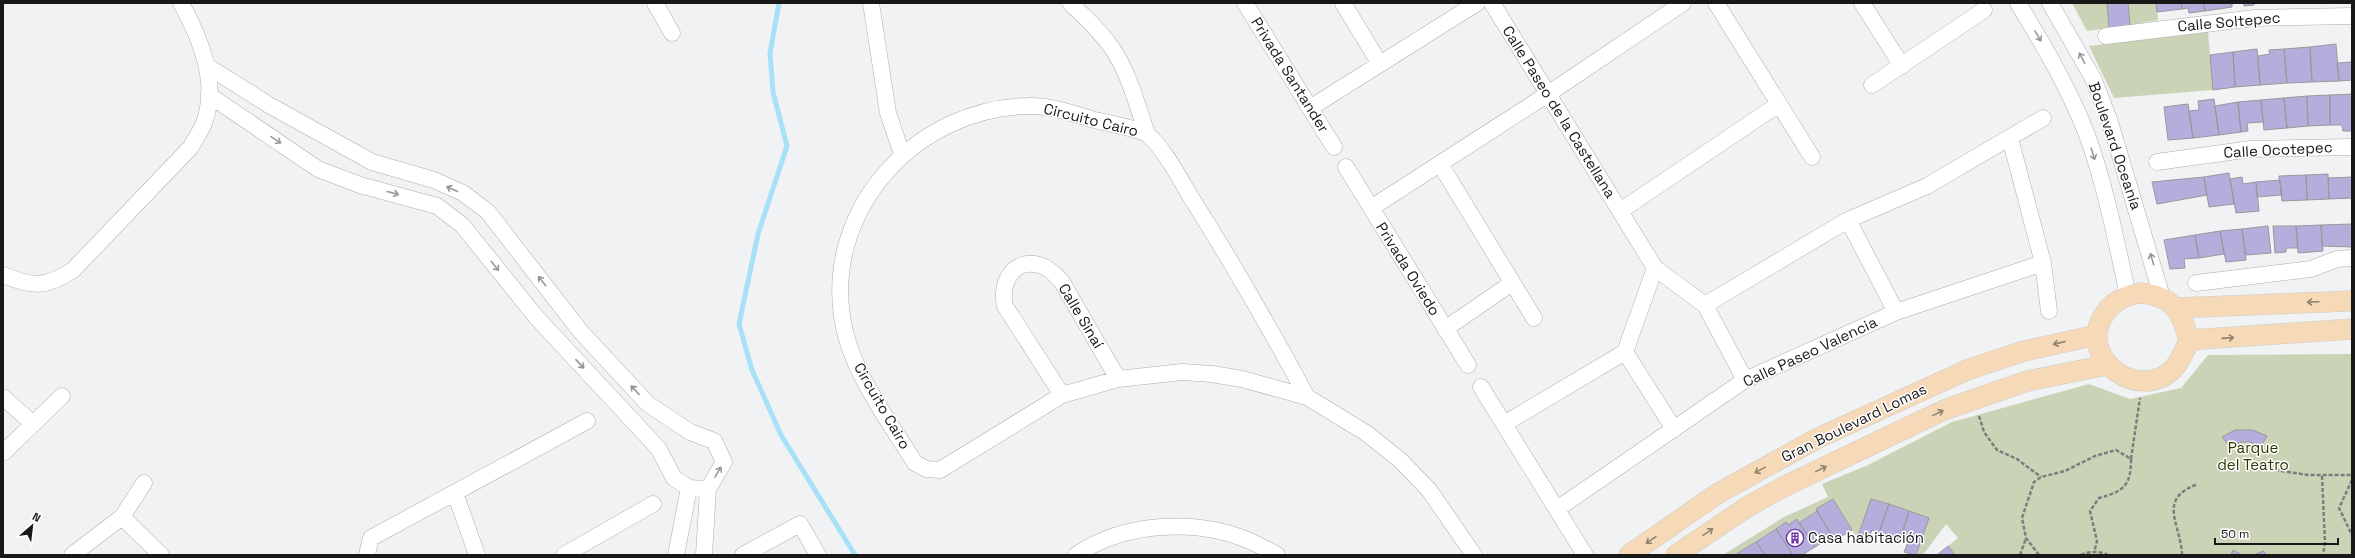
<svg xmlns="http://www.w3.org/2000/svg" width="2355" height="558" font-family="'Space Grotesk',sans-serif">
<rect width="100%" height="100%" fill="#f1f2f4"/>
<path fill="#cbd3b6" d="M2072,3H2107L2109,28L2087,31Z
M2128,3H2156L2158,20L2130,25Z
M2208,32L2213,90L2114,98L2089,46Z
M2352,354V555H1955L1948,546L1958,538L1946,524L1923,555H1916L1929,518L1871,499L1858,536H1856L1833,499L1799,523L1797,519L1788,525L1786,522L1735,555H1723L1784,517L1828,497L1822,484L1868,465L1952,422L2089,384L2130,399L2181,388L2208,355Z"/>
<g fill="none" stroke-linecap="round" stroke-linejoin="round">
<path stroke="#a8e0f8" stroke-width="5" d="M779,3L770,53L773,92L787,146L758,234L739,324L752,370L781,435L855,555"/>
</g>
<path fill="#b5aedc" stroke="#98989a" d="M2107,3H2128L2130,25L2109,28Z
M2156,3H2181L2182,9L2157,12Z
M2181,3H2204L2205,11L2189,13L2188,8L2182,9Z
M2204,3H2232V7L2205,11Z
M2244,3H2254V5L2244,6Z
M2336,44L2339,81L2312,82L2310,47Z
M2310,47L2312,82L2287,83L2284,49Z
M2257,49L2260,85L2235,87L2233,52Z
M2284,49L2287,83L2260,85L2258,56L2270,54L2269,50Z
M2233,52L2235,87L2213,90L2210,55Z
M2352,62V80L2339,81L2337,63Z
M2352,94V131H2343L2342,125H2330V95Z
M2330,95V125L2308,126L2307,96Z
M2307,96L2308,126L2287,128L2284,98Z
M2284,98L2287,128L2264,130L2261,100Z
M2214,99L2219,135L2193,138L2189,111L2199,110L2198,101Z
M2261,100L2263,122L2247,123L2248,131L2241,132L2238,102Z
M2238,102L2241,132L2219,135L2215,106Z
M2188,104L2193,138L2168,140L2164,107Z
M2229,173L2234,204L2209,207L2204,177Z
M2328,174L2329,199L2307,200L2306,175Z
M2306,175L2307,200L2282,201L2279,176Z
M2204,177L2207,195L2157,204L2152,182Z
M2242,177L2243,184L2256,182L2259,211L2236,213L2230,179Z
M2352,177V198L2329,199L2328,178Z
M2280,180L2282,195L2257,197L2256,182Z
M2352,224V247L2322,246L2321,225Z
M2321,225L2323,251L2298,253L2296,226Z
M2268,226L2271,253L2246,255L2242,229Z
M2273,226H2296L2298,248H2286V252L2275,253Z
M2242,229L2246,260L2226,262L2220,231Z
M2220,231L2224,254L2199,258L2195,235Z
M2195,235L2199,258L2184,259L2185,268L2170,269L2164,240Z
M2235,430H2252L2267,436L2260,448L2250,442H2241L2231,448L2222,437Z
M1833,499L1852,530L1835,540L1816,509Z
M1871,499L1889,504L1879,533L1872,530L1868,540L1858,536Z
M1889,504L1909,511L1900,540L1879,533Z
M1817,511L1832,536L1815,547L1799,523Z
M1909,511L1929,518L1916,555L1904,552L1908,542L1900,540Z
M1797,519L1815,547L1802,555H1793L1776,529L1786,522L1788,525Z
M1776,529L1793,555H1765L1756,542Z
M1756,542L1765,555H1735Z
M1948,546L1955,555H1937Z
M2233,550L2242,555H2231Z
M2263,551L2267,555H2254Z"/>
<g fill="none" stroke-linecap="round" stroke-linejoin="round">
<defs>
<path id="minor" d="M655,3L672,33
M871,3L888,113L902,154
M1070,3C1085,17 1100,31 1112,48C1129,73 1137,105 1147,134
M1245,3L1334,147
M1343,3L1380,64
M1492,3L1655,268L1705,305L1745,380
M1716,3L1812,157
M1862,3L1902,66
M2018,3C2044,46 2069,88 2087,135C2106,187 2116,241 2128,295
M2050,3L2094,80L2110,122L2162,297
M2106,36L2255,18L2352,16
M207,66L269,105L372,162L434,180L463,193L488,212L581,332L648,404L690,432L714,441L724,462L708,489L689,488L674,478L658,448L537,318L462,225L437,206L360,185L318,169L209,95
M1872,85L1984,10
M1310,108L1477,3
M2010,138L2043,263
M2157,162L2251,149L2352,147
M1440,164L1534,318
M1346,167L1468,365
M1371,208L1548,94L1683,3
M1620,211L1779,104
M1848,220L1896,312
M3,275C32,287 46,288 73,270L191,147C195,139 201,131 204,123C219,82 200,38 181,3
M2196,283L2311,269L2337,259L2352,258
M1705,305L1848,220L1927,186L2043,118
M1445,329L1512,283
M1625,352L1674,429
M1481,387L1585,555
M1062,395L1005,306C1000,284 1012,258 1039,265C1048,267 1056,275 1062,282L1118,379
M3,397L33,424
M1307,397C1271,330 1233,264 1192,199C1181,181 1164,148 1148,135C1141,129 1102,122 1091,119C1071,113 1049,105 1028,106C919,108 826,205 842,316C849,369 887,418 915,463L926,469L940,470L1062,395L1118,379L1182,372L1212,374L1242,379L1307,397L1366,433L1400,460L1429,490L1474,555
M1504,424L1625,352L1655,268
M3,453L62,396
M455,493L477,555
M1557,509L1745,380L1896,312L2043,263L2049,311
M122,517L161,555
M72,555L122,517L144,483
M367,555L371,538L587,421
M564,555L653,504
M676,555L689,488
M704,555L708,489
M743,555L800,524L818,555
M1076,555C1124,522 1197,518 1250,541C1259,545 1268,550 1277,555"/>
<path id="major" d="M2139,293C2172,295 2181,311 2189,340C2185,350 2181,360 2174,368C2141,403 2079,361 2102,318C2110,303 2123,296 2139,293Z
M2175,308L2352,301
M2189,340L2352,329
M1629,555L1717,494L1818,438L1967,370L2024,351L2097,335
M1676,555L1747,507L1785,486L1944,410L2027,381L2107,365"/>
</defs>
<use href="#minor" stroke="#acadaf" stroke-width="17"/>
<use href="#major" stroke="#ccc" stroke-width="21"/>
<path stroke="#7d7d7f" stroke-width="2.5" stroke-dasharray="4 2" stroke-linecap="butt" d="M1979,416L1984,432L1997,450L2017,459L2041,477
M2131,459L2140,398
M2275,470L2308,475H2352
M2322,476L2325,543L2323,555
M2352,480L2339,508L2352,535
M2020,555L2026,538
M2039,555L2026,538L2022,518L2034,482L2041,477L2065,471L2095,456L2116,450L2131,459C2131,486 2124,491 2099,498L2090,511L2097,541L2094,553
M2081,555C2088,551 2101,551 2108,555
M2182,555C2181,524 2156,499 2198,484"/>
<use href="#minor" stroke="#fff" stroke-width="16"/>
<use href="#major" stroke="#f6dab8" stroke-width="20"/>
</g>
<defs><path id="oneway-shaft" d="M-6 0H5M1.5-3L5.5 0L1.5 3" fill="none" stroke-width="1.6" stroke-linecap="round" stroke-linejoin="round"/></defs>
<g stroke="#979798">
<use href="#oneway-shaft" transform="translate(2038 36) rotate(59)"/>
<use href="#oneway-shaft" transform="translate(2082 58) rotate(-118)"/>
<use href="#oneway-shaft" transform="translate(276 140) rotate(34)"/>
<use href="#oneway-shaft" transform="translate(2093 154) rotate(73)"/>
<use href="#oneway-shaft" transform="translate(452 189) rotate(-156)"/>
<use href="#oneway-shaft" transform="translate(393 193) rotate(15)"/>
<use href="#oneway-shaft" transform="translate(2152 259) rotate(-106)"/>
<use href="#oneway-shaft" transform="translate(495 266) rotate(51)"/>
<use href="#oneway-shaft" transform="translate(542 281) rotate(-128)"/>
<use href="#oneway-shaft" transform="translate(580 364) rotate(47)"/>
<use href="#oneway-shaft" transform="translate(635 390) rotate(-133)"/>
<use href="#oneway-shaft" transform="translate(718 472) rotate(-60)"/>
</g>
<g stroke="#928370">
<use href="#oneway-shaft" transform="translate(2313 302) rotate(178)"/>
<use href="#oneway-shaft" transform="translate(2228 338) rotate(-4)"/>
<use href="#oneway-shaft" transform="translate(2059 343) rotate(167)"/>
<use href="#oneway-shaft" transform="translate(1938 413) rotate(-26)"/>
<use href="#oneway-shaft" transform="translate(1821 469) rotate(-26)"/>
<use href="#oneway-shaft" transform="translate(1760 470) rotate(151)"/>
<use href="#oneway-shaft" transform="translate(1708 532) rotate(-35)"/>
<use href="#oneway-shaft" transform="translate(1651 540) rotate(145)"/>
</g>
<defs>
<symbol id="building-ring" viewBox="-11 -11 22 22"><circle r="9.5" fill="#fff" stroke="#7035ab" stroke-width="1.5"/><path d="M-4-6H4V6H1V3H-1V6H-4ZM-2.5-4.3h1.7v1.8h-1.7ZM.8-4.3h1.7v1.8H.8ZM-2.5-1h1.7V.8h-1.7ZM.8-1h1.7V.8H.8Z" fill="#7035ab"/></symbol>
</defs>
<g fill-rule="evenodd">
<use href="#building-ring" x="1785" y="528" width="20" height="20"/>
</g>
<g text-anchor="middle" stroke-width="3" stroke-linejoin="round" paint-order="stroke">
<g font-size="15" fill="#181819" stroke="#fff">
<text transform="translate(2229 22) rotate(-5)" y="5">Calle Soltepec</text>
<text transform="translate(1290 75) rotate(58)" y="5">Privada Santander</text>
<text transform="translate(1559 112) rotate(58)" y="5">Calle Paseo de la Castellana</text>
<text transform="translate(1091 120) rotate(14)" y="5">Circuito Cairo</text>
<text transform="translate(2115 146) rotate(71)" y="5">Boulevard Oceanía</text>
<text transform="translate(2278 150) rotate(-3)" y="5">Calle Ocotepec</text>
<text transform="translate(1408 269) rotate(58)" y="5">Privada Oviedo</text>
<text transform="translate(1081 316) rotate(59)" y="5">Calle Sinaí</text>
<text transform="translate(1810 352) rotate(-25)" y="5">Calle Paseo Valencia</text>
<text transform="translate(882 406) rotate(60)" y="5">Circuito Cairo</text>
<text transform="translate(1854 423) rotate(-26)" y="5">Gran Boulevard Lomas</text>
</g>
<g font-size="15" fill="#2d3700" stroke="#fff">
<text x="2253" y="453">Parque<tspan x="2253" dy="17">del Teatro</tspan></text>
</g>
<g font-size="15" fill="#181819" stroke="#fff" text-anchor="start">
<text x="1808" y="543">Casa habitación</text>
</g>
</g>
<rect width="2355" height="558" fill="none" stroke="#181819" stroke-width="8"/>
<g transform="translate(32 526) rotate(28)" stroke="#ffffff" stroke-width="3" paint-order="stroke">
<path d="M0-3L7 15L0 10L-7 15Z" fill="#181819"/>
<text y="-6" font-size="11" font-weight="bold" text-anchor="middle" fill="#181819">N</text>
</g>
<path d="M2215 538v6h123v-6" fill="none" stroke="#181819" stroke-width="2"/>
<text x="2221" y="538" font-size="12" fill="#181819" stroke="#ffffff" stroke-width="3" paint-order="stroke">50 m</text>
</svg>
